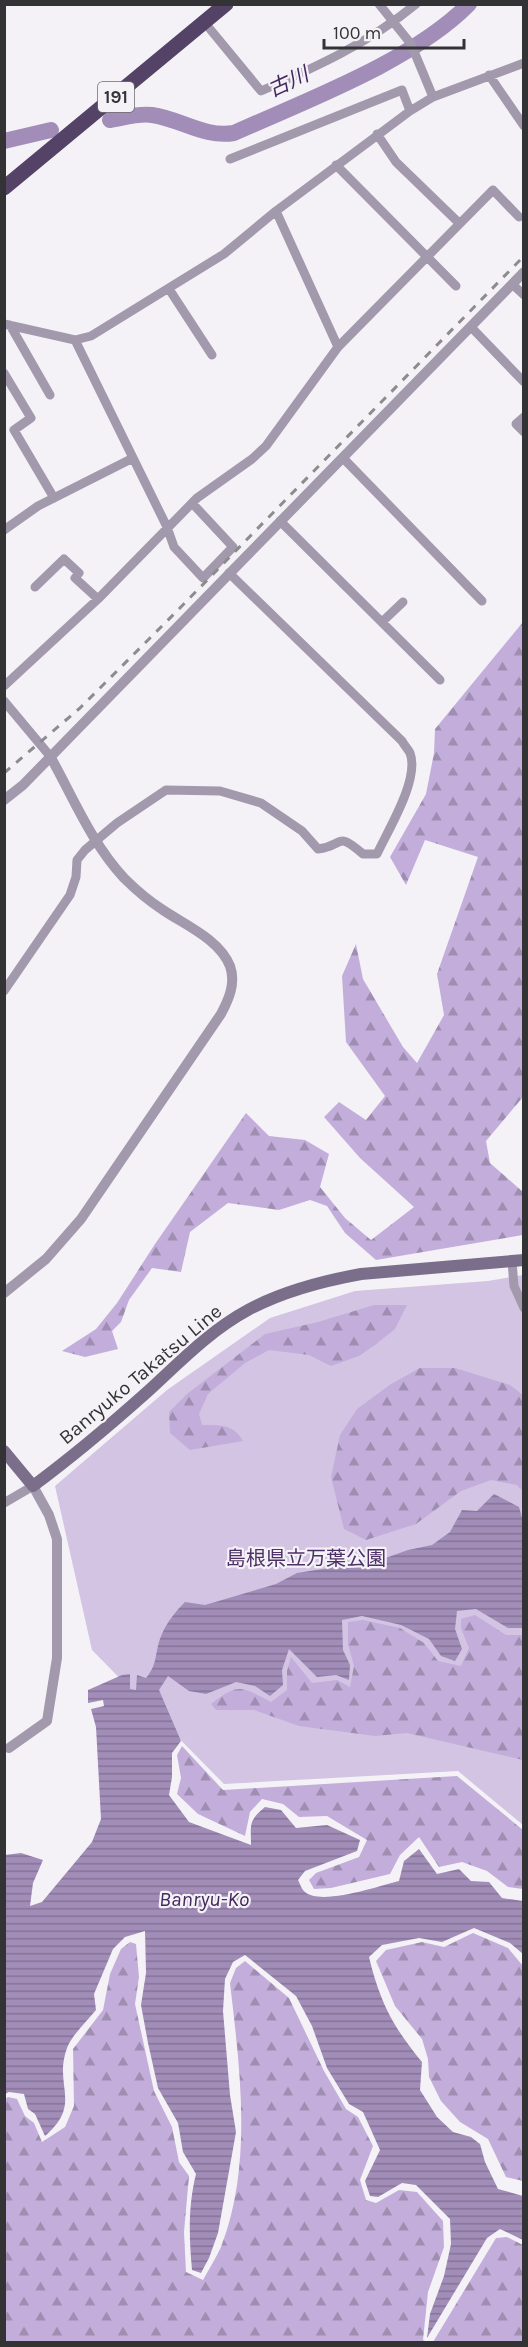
<svg xmlns="http://www.w3.org/2000/svg" width="528" height="2347" font-family="Karla,'Noto Sans JP',sans-serif">
<defs>
<pattern id="forest-firs" width="22" height="20" patternUnits="userSpaceOnUse" patternTransform="scale(1.5)"><rect width="22" height="20" fill="#c3aedb"/><path d="M5 1l3.5 6h-7zM16 11l3.5 6h-7z" fill="#9f8eb2"/></pattern>
<pattern id="water-rules" width="6" height="5" patternUnits="userSpaceOnUse" patternTransform="scale(1.5)"><rect width="6" height="5" fill="#a18db8"/><path d="M0 2.5h6" fill="none" stroke="#847496"/></pattern>
</defs>
<rect width="100%" height="100%" fill="#f4f2f7"/>
<path fill="#d2c4e2" d="M523,1275V1825L458,1771L224,1784L92,1650L55,1486L167,1390L270,1318L355,1291L488,1281Z"/>
<path fill="url(#forest-firs)" d="M523,622V1097L486,1141L490,1163L523,1192V1235L376,1260L345,1233L327,1206L310,1200L279,1210L228,1203L190,1232L181,1272L152,1268L129,1300L121,1322L112,1331L118,1349L85,1357L62,1351L96,1329L117,1303L155,1244L246,1113L269,1136L305,1140L329,1154L320,1187L345,1218L371,1240L414,1207L360,1158L324,1117L339,1102L366,1120L385,1096L346,1042L342,976L356,944L363,979L403,1047L417,1063L444,1015L437,974L478,857L425,840L406,885L390,857L426,794L434,753L435,729Z
M374,1305H407L395,1329L375,1345L359,1356L331,1366L309,1355L269,1350L245,1363L208,1394L199,1414L202,1425C219,1425 234,1424 243,1441L190,1450L170,1433L169,1412L187,1394L265,1334L318,1322Z
M420,1368H455L510,1385L523,1395V1491L517,1485L491,1480L461,1491L416,1524L366,1540L344,1529L331,1477L340,1435L357,1409L391,1384Z
M475,1615L506,1635H523V1760L407,1733L375,1736L299,1726L254,1710H216L211,1704C239,1683 240,1686 271,1702L287,1690V1671L291,1657L312,1683L337,1680L350,1687L354,1666L348,1644V1622L363,1620L400,1628L424,1643L438,1661L461,1666L469,1648L461,1628V1619Z
M182,1746L223,1790L457,1776L523,1830V1889L508,1887L487,1871L462,1862L439,1867L419,1837L400,1855L390,1874L331,1888L314,1889L309,1880L316,1873L359,1857L367,1840L327,1816L299,1817L283,1804L262,1799L250,1812L245,1836L198,1814L177,1794L181,1778L177,1755Z
M473,1933L508,1948L523,1966V2181L506,2177L488,2139L460,2122L441,2101L429,2077L428,2059L422,2039L395,2006L376,1961L386,1950L422,1942L444,1947Z
M130,1942L136,1944L139,1977L135,2004L154,2091L172,2127L179,2162L189,2176L184,2232L186,2272L203,2280C209,2269 216,2258 221,2247C253,2164 240,2070 230,1983L236,1968L245,1961L289,1998L324,2071L346,2109L358,2117L373,2146L360,2180L366,2200L376,2203L399,2190L417,2192L443,2221L444,2247L428,2292L423,2340L427,2342H5V2099L8,2097L17,2099L25,2116L34,2123L42,2142L65,2127L74,2106L73,2049L103,2010L110,1974L121,1949Z
M507,2237L523,2245V2342H433L496,2238Z"/>
<path fill="url(#water-rules)" d="M494,1494L519,1507L524,1525L523,1628H508L476,1609L457,1611L455,1629L462,1649L455,1661L441,1656L429,1639L401,1625L362,1616L342,1620L343,1650L350,1665L349,1680L336,1675L317,1677L289,1649L282,1670L283,1685L270,1696L255,1686L236,1682L206,1694L189,1691L168,1676L159,1690L181,1741L172,1753V1777L169,1795L189,1822L251,1845C251,1825 248,1821 265,1807L281,1810L296,1828L327,1825L360,1840L357,1851L305,1871L298,1880C300,1884 302,1890 305,1892C321,1906 379,1886 399,1881L404,1861L419,1849L437,1874L459,1869L471,1881L489,1882L502,1898L523,1901V1954L510,1943L474,1928L442,1942L419,1938L382,1945L369,1957C380,2002 393,2027 422,2062L420,2090L437,2117L453,2132L471,2137L480,2144L485,2162L498,2189L523,2196V2240L500,2229L487,2238L427,2338L430,2314L444,2276L451,2244L450,2219L416,2185L402,2183L378,2197L370,2196L365,2181L380,2150L363,2112L349,2104L327,2068L312,2026L296,1996L245,1955L233,1962L225,1979L223,2011L230,2095L236,2132L218,2233L209,2258L201,2273L192,2270C189,2237 188,2206 196,2174L183,2152L178,2123L158,2088L148,2043L141,2005L146,1973L145,1931L125,1937L113,1949L94,1994L96,2010C87,2021 72,2035 67,2048C53,2086 83,2103 45,2136L35,2114L28,2109L24,2094L9,2092L5,2094V1855L21,1853L43,1860L33,1883L30,1906L42,1902L92,1842L101,1819L96,1727L91,1709L104,1706L103,1700L88,1703V1690L122,1675L130,1674V1689L136,1690L137,1675L146,1678C159,1663 154,1651 162,1634C167,1622 176,1611 185,1602L205,1605L276,1584L297,1573L380,1560L408,1550L432,1545L450,1532L462,1510L477,1511Z"/>
<g fill="none" stroke-linecap="round" stroke-linejoin="round">
<path stroke="#a18db8" stroke-width="16" d="M110,120C123,118 138,113 152,115C181,119 204,138 234,133C307,100 413,61 469,4
M4,141L51,130"/>
<path stroke="#a299ad" stroke-width="9" d="M379,4L411,44L433,97
M205,23L261,91C316,67 369,43 416,4
M489,75L524,126
M377,134L396,162L459,223
M230,159L402,90L410,111
M336,165L456,286
M276,211L338,347
M512,284L524,295
M169,289L212,355
M4,324L75,340L91,336L224,254L276,211L410,111L433,97L524,63
M10,325L50,395
M471,327L524,382
M75,340L167,527L174,547L203,578L233,547L192,503
M4,373L31,418L14,430L54,498
M524,417L516,424L524,432
M343,458L482,601
M280,521L440,680
M4,530L38,506L133,458
M35,587L64,559L79,573L75,578L98,599
M382,622L403,602
M4,686L98,599L197,498L252,459L266,446L338,347L493,190L519,217
M4,701L50,756
M4,991L70,895L76,877L77,860L85,850L117,823L166,790L220,791L261,803L302,831L318,849C345,846 335,830 363,854H377C388,830 420,779 410,753C408,749 404,745 402,741L229,573
M512,1261L514,1286L524,1308
M4,1503L33,1486"/>
<path stroke="#a299ad" stroke-width="10" d="M4,800L23,785L524,272
M4,1293L46,1259L81,1219L221,1014C229,999 236,983 230,966C219,939 185,925 163,910C149,901 136,890 124,878C92,844 73,797 50,756
M9,1748L47,1721L57,1658V1539L49,1515L33,1486"/>
<path stroke="#7b6e8a" stroke-width="12" d="M4,1451L33,1486C72,1457 109,1426 146,1393C178,1364 209,1331 248,1310C283,1291 322,1281 361,1274L524,1260"/>
<path stroke="#544366" stroke-width="15" d="M4,188L226,4"/>
<path stroke="#8c8b8e" stroke-width="3" stroke-dasharray="8 8" stroke-linecap="butt" d="M4,773L80,708L176,612L524,256"/>
</g>
<g text-anchor="middle" stroke-width="4.5" stroke-linejoin="round" paint-order="stroke">
<rect fill="#f4f2f7" stroke="#6d6c6e" stroke-width="1.5" x="98" y="82" width="36" height="30" rx="4.5"/>
<g font-size="18" font-weight="bold" fill="#333234">
<text x="116" y="103">191</text>
</g>
<g font-size="20" fill="#333234" stroke="#f4f2f7">
<text transform="translate(140 1374) rotate(-40)" y="7">Banryuko Takatsu Line</text>
</g>
<g font-size="20" fill="#4d3067" stroke="#f4f2f7">
<text x="306" y="1565">島根県立万葉公園</text>
</g>
<g font-size="21" font-style="italic" fill="#45285e" stroke="#f4f2f7">
<text transform="translate(288 82) rotate(-25)" y="7">古川</text>
<text x="204" y="1906">Banryu-Ko</text>
</g>
</g>
<rect width="528" height="2347" fill="none" stroke="#333234" stroke-width="12"/>
<path d="M324 39v9h140v-9" fill="none" stroke="#333234" stroke-width="3"/>
<text x="333" y="39" font-size="18" fill="#333234" stroke="#f4f2f7" stroke-width="4.5" paint-order="stroke">100 m</text>
</svg>
